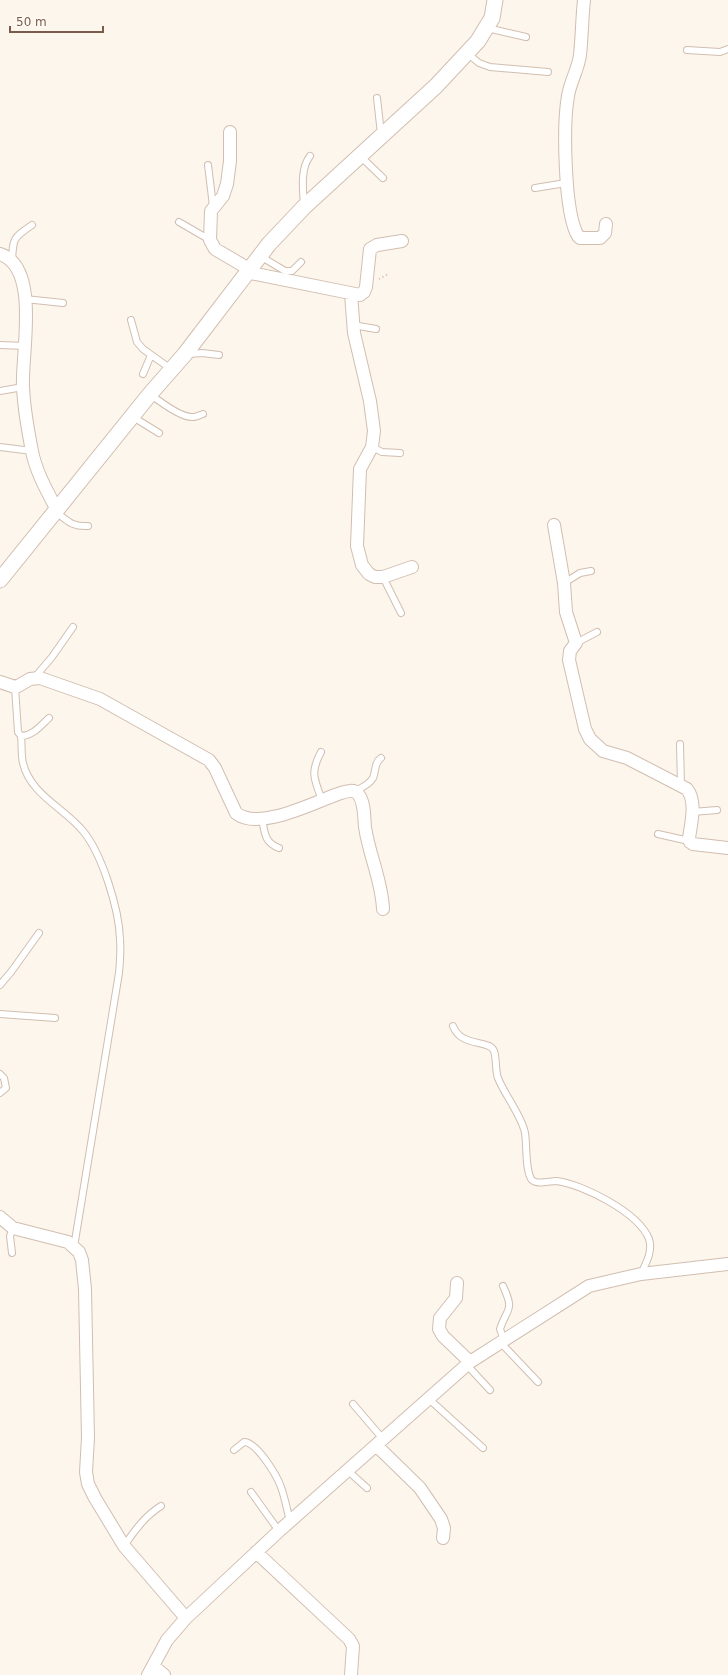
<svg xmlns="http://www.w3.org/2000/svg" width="728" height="1675" font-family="'DejaVu Sans',sans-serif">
<rect width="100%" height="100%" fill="#fdf6ec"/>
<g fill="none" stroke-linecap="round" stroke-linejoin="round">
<defs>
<path id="service" d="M487,28L526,37
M687,50L720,52L728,49
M467,53L479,63L490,67L548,72
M377,98L381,134
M360,156L383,178
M208,165L213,206
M535,188L566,183
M304,205C303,190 300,169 310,156
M179,222L210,240
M260,256L285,271H292L301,262
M12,261C13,238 13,238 32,225
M25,299L63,303
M131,320L137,342L143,349L171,369
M353,325L376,329
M0,345L25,346
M188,354L202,353L219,355
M143,374L151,355
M0,391L23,387
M150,394C159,401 181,418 193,417C196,417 200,415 203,414
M133,417L159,433
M0,447L32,451
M372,447L382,452L400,453
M56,512C68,521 72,527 88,526
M383,577L401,613
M564,583L580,573L591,571
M576,643L597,632
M35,677L52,657L73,627
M15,687L18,732L21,736C33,736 41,725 49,718
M21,736C22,745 21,755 23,763C30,794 64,808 83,831C102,854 119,909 120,939C121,950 120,962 119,973L74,1247
M680,744L681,785
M321,752C310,772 314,779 322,800
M355,791C361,788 369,785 373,778C376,771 374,763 381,758
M692,812L717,810
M262,819C265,833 264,842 279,848
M658,834L689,841
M0,985L11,972L39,933
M0,1014L55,1018
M453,1026C461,1048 490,1039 494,1051C497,1060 495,1070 498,1078C504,1094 522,1116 525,1133C527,1144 525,1172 532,1180C537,1185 550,1181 556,1181C583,1184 639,1213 649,1239C653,1251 646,1263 641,1274
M0,1074L4,1078L6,1088L0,1093
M12,1253L10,1236L13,1228
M503,1286C515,1312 507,1307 500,1329L504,1340
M500,1342L538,1382
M466,1364L490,1390
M429,1399L483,1448
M353,1404L383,1439
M234,1450L244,1442C257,1442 277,1476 281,1487C285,1498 287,1510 290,1521
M347,1470L367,1488
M251,1492L279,1531
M124,1546C135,1530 145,1516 161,1506"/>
<path id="minor" d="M584,0C582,18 582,37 580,55C578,70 570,82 568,96C563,124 564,213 578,236L580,238H600L605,233L606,224
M230,132V161L227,184L223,196L211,211L210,240L215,249L249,269
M0,254C41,267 21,355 23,387C24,408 28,431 32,451C36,472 47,491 57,510
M246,272L360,295L364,292L366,287L370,249L377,245L402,241
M351,294L354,333L370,401L374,431L372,447L360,469L357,546L362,565L369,574L375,577H383L412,567
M554,525L564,583L566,612L576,643L570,651L569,660L585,729L590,739L603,751L627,758L687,789C697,802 691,823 689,838L690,842L693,844L728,848
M0,682L15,687L18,686L30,679L40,678L100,699L209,760L215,768L236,813C259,832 316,801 341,793C347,791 354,789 358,794C365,802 364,818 365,827C369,855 382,881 383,909
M0,1217L13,1228L68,1242L79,1252L82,1260L85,1289L88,1438L86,1472L88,1484L95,1498L124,1546L186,1618
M457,1283L456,1298L440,1318L439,1329L443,1336L470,1362
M376,1445L420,1488L441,1519L444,1528L443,1538
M256,1552L349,1639L353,1646L351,1675
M153,1666L164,1675
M148,1675L167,1640L186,1618L279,1531L470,1362L589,1286L641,1274L728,1264"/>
<path id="tertiary" d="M0,580L150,394L185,354L269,244L304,207L436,86L478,41L492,18L495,0"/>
</defs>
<use href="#service" stroke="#d1beb0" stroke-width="8"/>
<use href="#minor" stroke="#d1beb0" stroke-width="14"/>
<use href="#tertiary" stroke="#d1beb0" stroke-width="17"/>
<path stroke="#d9b8a5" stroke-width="2" stroke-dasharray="1 3" stroke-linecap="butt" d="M379,279L388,274"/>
<use href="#service" stroke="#fff" stroke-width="6"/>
<use href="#minor" stroke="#fff" stroke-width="12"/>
<use href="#tertiary" stroke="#fff" stroke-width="15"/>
</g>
<path d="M10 26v6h93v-6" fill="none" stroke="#7a5c4d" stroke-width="2"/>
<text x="16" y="26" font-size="12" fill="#7a5c4d" stroke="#fffaf3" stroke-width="3" paint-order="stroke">50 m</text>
</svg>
